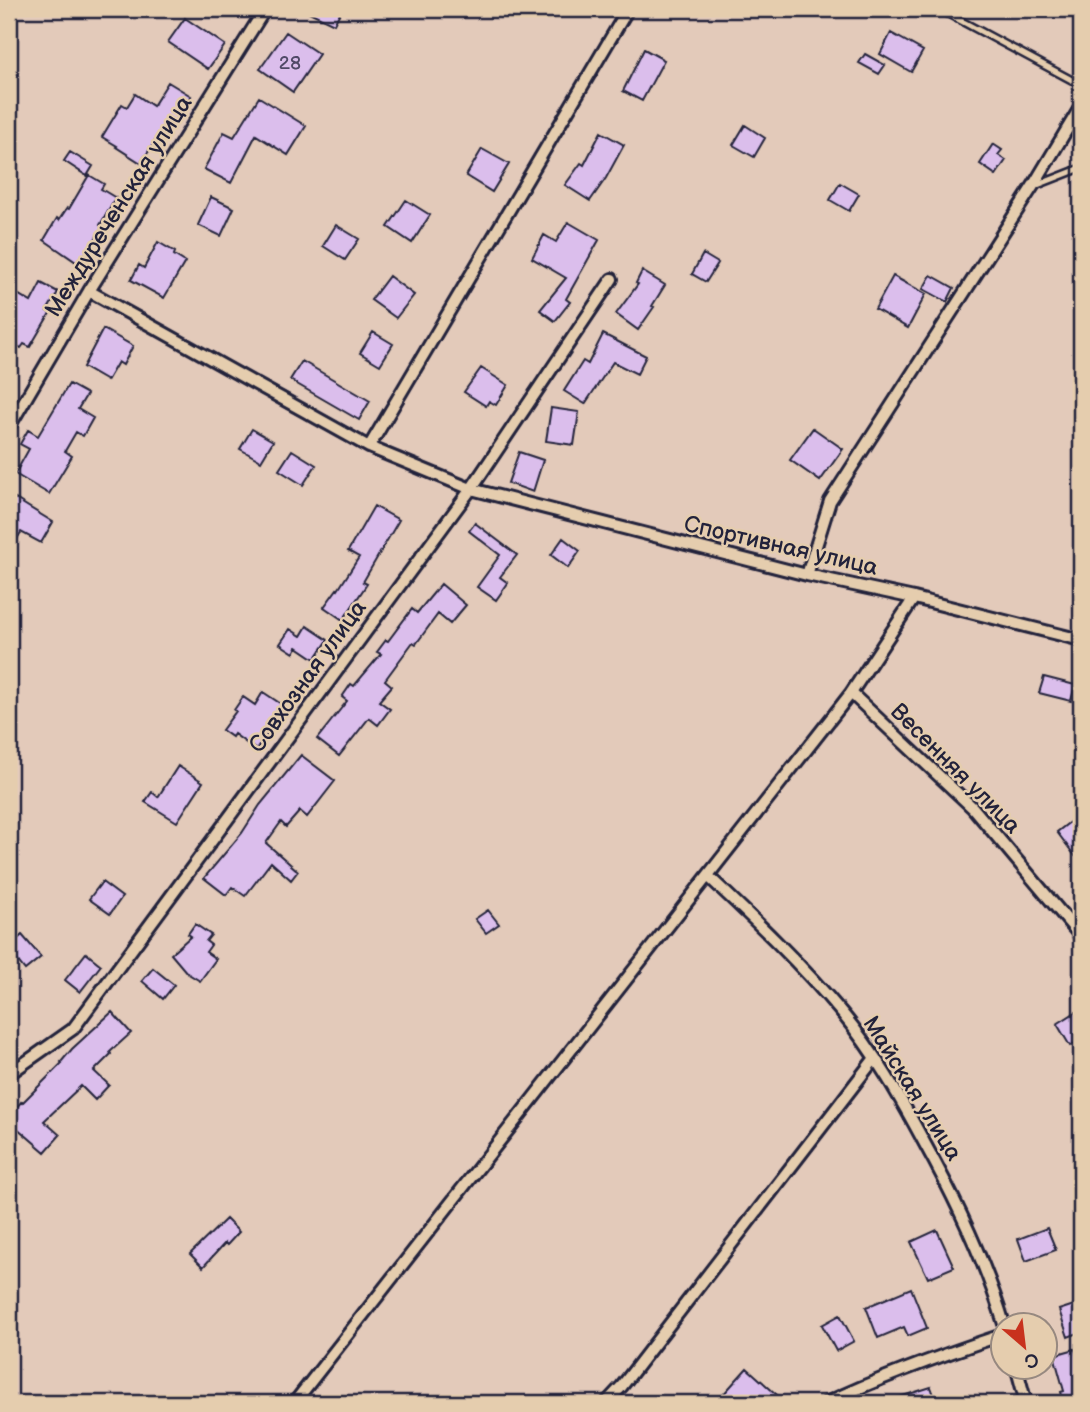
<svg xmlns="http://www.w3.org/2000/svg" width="1090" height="1412" font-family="'Balsamiq Sans',sans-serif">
<rect width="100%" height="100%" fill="#e3caba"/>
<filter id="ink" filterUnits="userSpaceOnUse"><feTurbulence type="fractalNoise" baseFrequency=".0143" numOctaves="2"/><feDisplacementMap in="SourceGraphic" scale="14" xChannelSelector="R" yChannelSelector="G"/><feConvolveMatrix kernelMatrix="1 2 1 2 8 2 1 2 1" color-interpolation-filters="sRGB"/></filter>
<g filter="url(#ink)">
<path fill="#dbbeec" stroke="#22223b" stroke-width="2" d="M303,9H342L334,24Z
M185,18L225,45L208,69L168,42Z
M286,32L319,54L293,92L260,69Z
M891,33L923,51L911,72L880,54Z
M644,49L664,60L642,101L623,91Z
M865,54L885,65L879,74L859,63Z
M168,82L191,96L168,132L163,129L141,163L116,147L117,146L102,137L122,104L127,107L135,94L153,106Z
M259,97L306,126L288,155L256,135L231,183L204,169L224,132L234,137Z
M745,125L765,138L754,157L733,145Z
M601,132L624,145L606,178L590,201L565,185L581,163L584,165Z
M993,144L1002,150L998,155L1006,160L996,175L980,164Z
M482,149L509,164L492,192L466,176Z
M70,152L93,166L87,176L64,161Z
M89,175L104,184L101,189L116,198L100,225L103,227L79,264L44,240L57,218L59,220L67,208L69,209Z
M840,183L859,194L849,211L830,200Z
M211,197L234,208L221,236L198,225Z
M406,200L430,215L412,243L388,227Z
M568,222L599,240L566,299L570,302L555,321L540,310L566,278L532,258L544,235L556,242Z
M336,225L359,239L345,260L323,246Z
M158,242L175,252L174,255L185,262L164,298L131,280L139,265L144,268Z
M703,254L718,263L706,282L692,274Z
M642,271L665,285L652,306L654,307L638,330L616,314L638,284L636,283Z
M931,275L954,288L947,302L923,289Z
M389,276L414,295L396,318L371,300Z
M893,276L926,294L908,328L875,309Z
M41,283L58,292L47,311L50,313L30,347L24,344L21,348L9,341V301L14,292L31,302Z
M103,329L133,346L123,365L118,362L107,381L83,367Z
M373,332L393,344L380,365L360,353Z
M603,334L646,356L637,374L613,362L585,404L564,391L583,361L588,364Z
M302,361L370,401L359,420L290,380Z
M481,368L508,385L496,405L489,401L486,406L464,392Z
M69,384L87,394L78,409L93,418L83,436L76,432L65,451L72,456L49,494L15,474L29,449L20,444L28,430L38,436Z
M551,408L579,412L574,445L546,441Z
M813,428L843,449L820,481L790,460Z
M252,429L273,441L261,461L240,449Z
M292,450L316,465L303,485L279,470Z
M519,452L543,460L533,492L508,483Z
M9,495L53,522L41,543L21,532L9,553Z
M374,506L399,520L363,582L367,584L343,620L324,607L337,589L338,590L359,557L348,551Z
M475,523L517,555L500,577L508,583L496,600L477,587L500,555L469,531Z
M563,538L580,551L568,568L551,555Z
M441,584L466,605L450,624L438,614L416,644L413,642L385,680L392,686L379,701L390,709L378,725L369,718L339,756L317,739L347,701L342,697L351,684L354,686L381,654L377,652L386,640L388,641L412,609L417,613Z
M307,626L328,640L315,659L297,647L294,653L280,644L290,629L301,636Z
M1044,677L1075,685L1071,701L1039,693Z
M263,692L284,706L266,732L268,733L256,750L234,734L232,737L222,730L236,711L234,710L243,697L255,705Z
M301,755L335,781L307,817L300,811L286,827L281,822L266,843L298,871L291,880L271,862L245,896L232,887L226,895L204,878L242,833L260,805Z
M178,766L203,782L177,822L145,802L152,792L158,797Z
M1075,818L1081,826V851L1075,856L1057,832Z
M102,882L122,897L110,914L89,899Z
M488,910L499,924L486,933L475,919Z
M195,924L211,935L206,941L211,945L206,952L216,959L200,981L187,973L171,954L191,936L188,934Z
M22,935L41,957L25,970L9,950V947Z
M86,953L101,965L80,992L65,980Z
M153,968L174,985L163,999L142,981Z
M112,1012L131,1033L110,1052L111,1054L94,1071L109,1085L95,1100L81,1086L44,1121L60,1135L45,1152L9,1121V1116L21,1102L22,1103L62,1063L61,1062L72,1049Z
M1076,1012L1081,1020V1040L1070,1046L1057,1024Z
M226,1219L239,1232L227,1245L225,1243L203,1267L190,1254Z
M1047,1228L1056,1250L1026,1261L1018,1239Z
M937,1230L954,1267L928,1278L911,1242Z
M911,1288L927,1328L908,1336L904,1327L878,1338L866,1307Z
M1077,1304L1081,1315V1332L1068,1337L1059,1310Z
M840,1315L854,1341L836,1351L822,1325Z
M1075,1349L1081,1372V1403H1064L1061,1392L1064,1391L1054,1355Z
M747,1368L786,1403H728L721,1397Z
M931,1387L937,1403H887V1401Z"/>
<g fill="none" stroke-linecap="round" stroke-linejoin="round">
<defs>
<path id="lane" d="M939,9L1081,85
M1035,186L1081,168"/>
<path id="street" d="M89,291L369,447L471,489L807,575L914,598L1081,640
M9,427L89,291L265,9
M369,447L628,9
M807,575L830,501L1033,186L1081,106
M851,693L973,808L1078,933L1081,940
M708,876C755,920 801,964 842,1013C875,1053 901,1099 925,1144C957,1202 985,1261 1004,1324
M9,1074L73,1029L471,489L612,279
M1016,1366L1026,1403
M294,1403L851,693L914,598
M606,1403L622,1386L875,1058
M826,1403C883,1376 942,1355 1002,1335"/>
</defs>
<use href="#lane" stroke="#22223b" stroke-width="10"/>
<use href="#street" stroke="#22223b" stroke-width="16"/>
<use href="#lane" stroke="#e5cdae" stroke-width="5"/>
<use href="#street" stroke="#e5cdae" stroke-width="10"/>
</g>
</g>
<g text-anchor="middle" stroke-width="5" stroke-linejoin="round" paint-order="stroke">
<g font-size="19" fill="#504967">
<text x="290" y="69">28</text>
</g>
<g font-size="23" fill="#22223b" stroke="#e5cdae">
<text transform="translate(118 206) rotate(-58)" y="8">Междуреченская улица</text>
<text transform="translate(781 545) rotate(13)" y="8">Спортивная улица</text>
<text transform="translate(307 676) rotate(-54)" y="8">Совхозная улица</text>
<text transform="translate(956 768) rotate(45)" y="8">Весенняя улица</text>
<text transform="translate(913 1088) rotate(58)" y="8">Майская улица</text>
</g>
</g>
<rect width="1090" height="1412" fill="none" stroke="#e5cdae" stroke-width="35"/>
<rect x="18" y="18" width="1055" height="1377" fill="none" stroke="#22223b" stroke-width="2.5" filter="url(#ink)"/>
<g transform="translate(1024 1346) rotate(152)"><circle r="33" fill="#e5cdae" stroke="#978980" stroke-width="2"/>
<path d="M0-5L12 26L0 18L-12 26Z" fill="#c8321e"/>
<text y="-10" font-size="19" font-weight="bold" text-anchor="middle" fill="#22223b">С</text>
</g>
</svg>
